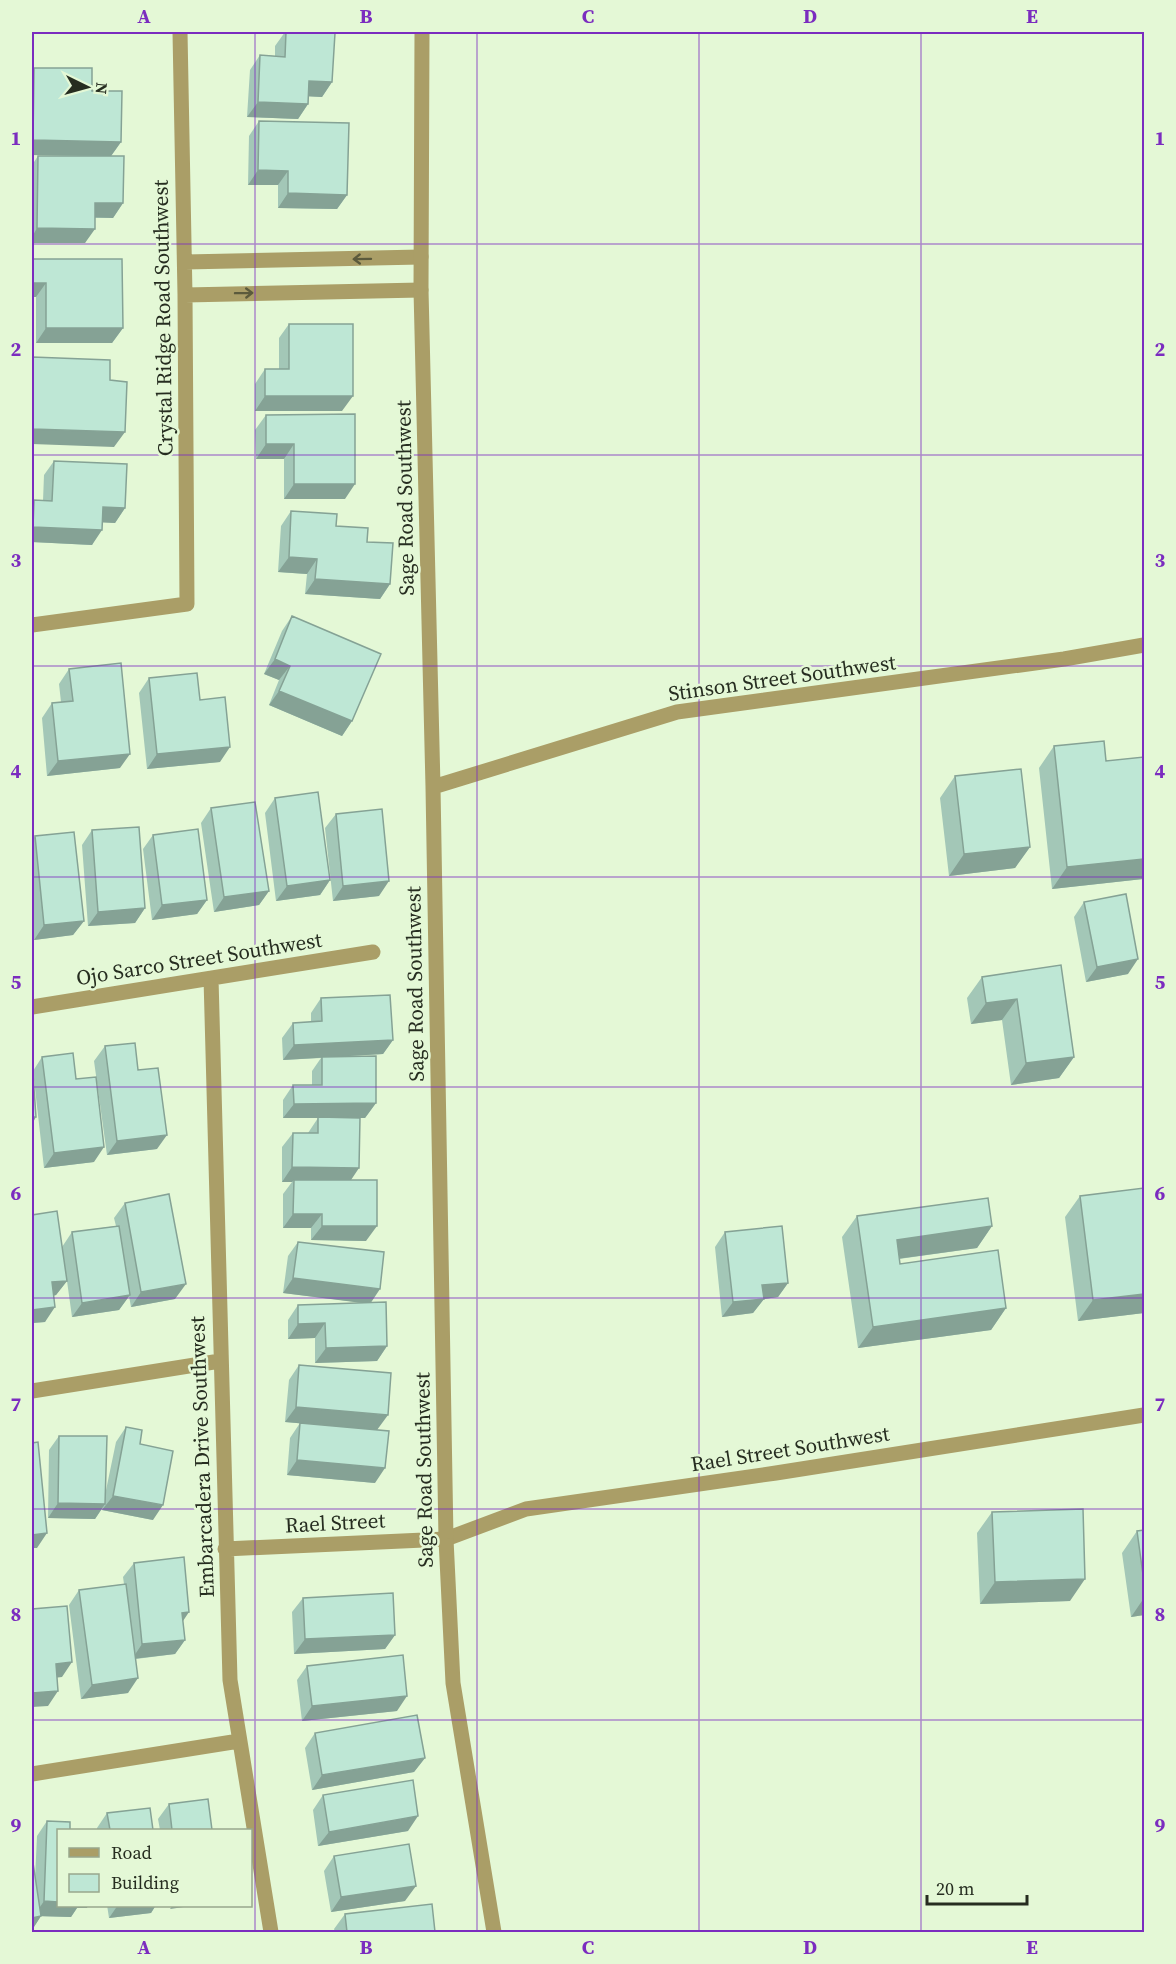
<svg xmlns="http://www.w3.org/2000/svg" width="1176" height="1964" font-family="'Source Serif 4',serif">
<rect width="100%" height="100%" fill="#e4f8d6"/>
<g fill="none" stroke-linecap="round" stroke-linejoin="round">
<path stroke="#aa9e67" stroke-width="15" d="M185,262L421,257
M185,295L421,290
M32,625L187,604L185,295L180,32
M211,978L230,1680L271,1932
M32,1007L373,952
M32,1391L220,1361
M225,1549L446,1539L526,1509L776,1473L1144,1415
M32,1774L239,1741"/>
<path stroke="#aa9e67" stroke-width="15" d="M422,32L421,290L433,787L446,1539L453,1683L494,1932
M433,787L677,712L1064,659L1144,645"/>
</g>
<path fill="#a3c7b7" d="M285,32L332,82L322,97L309,96L308,104L298,119L247,117L250,70L260,55L275,56V46Z
M34,68L92,91L121,142L111,156L123,203L113,218H95L85,243H32V165L38,156H81L32,155V72Z
M259,121L347,195L337,209L278,208V185H248L249,136Z
M32,259L123,328L112,343H36V297Z
M289,324L342,411H255V384L265,369H279V338Z
M266,415L345,499H284V459H256L255,430Z
M54,461L125,508L115,523L102,522L92,545L32,542V504L34,500L43,501L44,475Z
M291,511L336,526L367,542L390,584L380,599L305,594L307,574L278,572L281,526Z
M292,616L352,721L342,736L269,705L279,680L264,674L282,631Z
M69,669L120,768L47,776L42,718L52,703L61,702L59,684Z
M149,678L200,700L220,762L147,769L139,693Z
M1054,746L1106,761L1144,757V876L1143,879L1052,889L1039,768Z
M955,776L1030,847L1015,868L949,876L940,798Z
M275,798L330,880L320,895L276,901L265,813Z
M211,808L269,891L259,905L214,912L201,823Z
M336,814L379,896L333,901L325,828Z
M92,830L145,908L135,923L88,926L82,845Z
M153,835L207,900L197,914L152,920L143,849Z
M35,836L84,921L73,935L34,940L32,915V841Z
M1084,902L1128,974L1086,982L1074,917Z
M1061,965L1074,1057L1059,1078L1011,1085L1002,1020L971,1024L967,998L982,977Z
M321,998L393,1040L383,1054L347,1056L376,1103L365,1118H355L351,1180L366,1241L311,1240V1228H283V1194L292,1182H282V1147L293,1133H308L318,1118H283V1100L293,1085H312V1071L321,1058L283,1060L282,1038L293,1023L311,1022V1013Z
M105,1046L138,1070L157,1149L107,1155L94,1061Z
M42,1057L76,1079L94,1162L44,1168L33,1071Z
M1080,1196L1144,1313L1078,1321L1065,1217Z
M125,1203L175,1299L131,1307L129,1296L119,1310L72,1317L67,1281L56,1295L54,1296L45,1322L32,1323V1215L62,1247L72,1232L116,1226L114,1218Z
M857,1216L992,1226L977,1248L899,1259L900,1264L1006,1308L991,1330L858,1348L842,1237Z
M725,1232L788,1283L778,1297L764,1299L753,1313L722,1317L715,1247Z
M298,1242L370,1303L387,1346L377,1361L315,1363V1338L288,1339V1320L298,1305L365,1303L283,1293L288,1256Z
M299,1365L377,1430L285,1422L289,1380Z
M300,1423L375,1483L287,1475L290,1438Z
M126,1427L140,1444L153,1520L102,1510L103,1507L95,1519L48,1518L49,1450L59,1436L105,1495L116,1442Z
M992,1512L1070,1601L980,1604L977,1533Z
M1144,1530V1615L1131,1617L1122,1553L1137,1531Z
M134,1563L183,1622L185,1640L175,1654L136,1659L128,1693L81,1699L69,1605L79,1590L124,1584L123,1577Z
M303,1598L395,1635L385,1649L294,1654L292,1612Z
M307,1666L397,1711L302,1721L297,1680Z
M315,1733L425,1758L414,1772L312,1790L305,1748Z
M323,1795L408,1831L318,1846L313,1810Z
M169,1804L212,1830H160L158,1819Z
M107,1813L153,1830H97V1828Z
M47,1821L58,1830L87,1908H77L71,1917L41,1916L32,1930V1856L35,1879L37,1836Z
M334,1856L405,1901L331,1912L324,1871Z
M107,1905H156L151,1913L109,1918Z
M345,1914L435,1932H335L334,1929Z"/>
<path fill="#85a295" d="M309,81L332,82L322,97L299,96Z
M258,102L308,104L298,119L247,117Z
M33,140L121,142L111,156L32,155V143Z
M258,170L288,171L278,185H248Z
M288,193L347,195L337,209L278,208Z
M95,203H123L113,218L85,217Z
M37,228L95,229L85,243H32V237Z
M32,283H46L36,297H32Z
M46,328H123L112,343H36Z
M265,396H353L342,411H255Z
M32,429L125,432L114,447L32,444Z
M266,444H294L284,459H256Z
M294,484H355L345,499H284Z
M103,507L125,508L115,523L93,522Z
M33,527L102,530L92,545L32,542V529Z
M289,557L317,559L307,574L278,572Z
M315,579L390,584L380,599L305,594Z
M275,659L290,666L279,680L264,674Z
M279,691L352,721L342,736L269,705Z
M230,747L220,762L147,769L157,754Z
M130,754L120,768L47,776L58,761Z
M1030,847L1015,868L949,876L964,854Z
M1144,859V876L1143,879L1052,889L1067,867Z
M330,880L320,895L276,901L287,886Z
M389,881L379,896L333,901L343,886Z
M269,891L259,905L214,912L224,897Z
M207,900L197,914L152,920L162,905Z
M145,908L135,923L88,926L98,912Z
M84,921L73,935L34,940L44,925Z
M1138,959L1128,974L1086,982L1097,967Z
M1017,999L1002,1020L971,1024L986,1003Z
M393,1040L383,1054L283,1060L294,1045Z
M1074,1057L1059,1078L1011,1085L1026,1063Z
M376,1103L365,1118H283L294,1104Z
M32,1117H36L32,1124Z
M167,1135L157,1149L107,1155L117,1141Z
M104,1147L94,1162L44,1168L54,1153Z
M292,1167L359,1168L349,1183L294,1180L292,1182H282Z
M293,1214H322L311,1228H283Z
M322,1226H377L366,1241L311,1240Z
M992,1226L977,1248L882,1261L897,1240Z
M293,1278L380,1289L370,1304L283,1293Z
M67,1281L56,1295L42,1297L52,1282Z
M788,1283L778,1297L764,1299L753,1313L722,1317L733,1302L762,1285Z
M186,1284L175,1299L131,1307L141,1292Z
M1144,1294V1313L1078,1321L1093,1300Z
M130,1295L119,1310L72,1317L82,1303Z
M55,1307L45,1322L32,1323V1310Z
M1006,1308L991,1330L858,1348L873,1327Z
M325,1323L315,1338L288,1339L298,1324Z
M387,1346L377,1361L315,1363L326,1348Z
M296,1407L388,1415L377,1430L285,1422Z
M297,1460L385,1468L375,1483L287,1475Z
M113,1496L163,1505L153,1520L102,1510Z
M58,1503L105,1504L95,1519L48,1518Z
M47,1533L37,1548H32V1535Z
M1085,1579L1070,1601L980,1604L995,1582Z
M1144,1598V1615L1131,1617Z
M189,1612L179,1627L182,1613Z
M395,1635L385,1649L294,1654L305,1639Z
M185,1640L175,1654L132,1659L142,1644Z
M72,1662L62,1677L45,1679L56,1664Z
M138,1678L128,1693L81,1699L92,1685Z
M58,1691L48,1706L32,1707V1693Z
M407,1696L397,1711L302,1721L312,1706Z
M425,1758L414,1772L312,1790L322,1775Z
M418,1816L408,1831L318,1846L329,1832Z
M416,1886L405,1901L331,1912L341,1897Z
M44,1901L58,1902V1905H88L87,1908H77L71,1917L34,1916Z
M118,1905H156L151,1913L109,1918Z
M173,1905H197L170,1909Z
M41,1916L32,1930V1918Z"/>
<path fill="#bee7d5" stroke="#85a295" stroke-width="1.5" d="M286,32L335,33L332,82L309,81L308,104L258,102L260,55L285,57Z
M34,68H92V91H122L121,142L33,140Z
M259,121L349,123L347,195L288,193V171L258,170Z
M38,156H124L123,203H95V229L37,228Z
M32,259H122L123,328H46V283H32Z
M289,324H353V396H265V369H289Z
M32,357L110,360V380L127,382L125,432L32,429Z
M355,414V484H294V444H266V415Z
M54,461L127,464L125,508L103,507L102,530L33,527L34,500L52,501Z
M291,511L337,514L336,526L368,528L367,542L393,543L390,584L315,579L317,559L289,557Z
M292,616L381,654L352,721L279,691L290,666L275,659Z
M121,663L130,754L58,761L52,703L73,701L69,669Z
M197,673L200,700L225,697L230,747L157,754L149,678Z
M1104,741L1106,761L1144,757V859L1067,867L1054,746Z
M1021,769L1030,847L964,854L955,776Z
M318,792L330,880L287,886L275,798Z
M255,802L269,891L224,897L211,808Z
M382,809L389,881L343,886L336,814Z
M139,827L145,908L98,912L92,830Z
M198,829L207,900L162,905L153,835Z
M74,832L84,921L44,925L35,836Z
M1126,894L1138,959L1097,967L1084,902Z
M1061,965L1074,1057L1026,1063L1017,999L986,1003L982,977Z
M390,995L393,1040L294,1045L293,1023L322,1021L321,998Z
M135,1043L138,1070L158,1068L167,1135L117,1141L105,1046Z
M73,1053L76,1079L96,1077L104,1147L54,1153L42,1057Z
M376,1056V1103L294,1104L293,1085H322V1057Z
M32,1060L36,1117H32Z
M318,1117L360,1118L359,1168L292,1167L293,1133H318Z
M294,1180H377V1226H322V1214H293Z
M1144,1188V1294L1093,1300L1080,1196Z
M169,1194L186,1284L141,1292L125,1203Z
M988,1198L992,1226L897,1240L900,1264L998,1250L1006,1308L873,1327L857,1216Z
M57,1211L67,1281L52,1282L55,1307L32,1310V1215Z
M119,1226L130,1295L82,1303L72,1232Z
M782,1226L788,1283L762,1285L764,1299L733,1302L725,1232Z
M298,1242L384,1252L380,1289L293,1278Z
M386,1302L387,1346L326,1348L325,1323L298,1324V1305Z
M299,1365L391,1373L388,1415L296,1407Z
M300,1423L389,1431L385,1468L297,1460Z
M126,1427L142,1430L140,1444L173,1451L163,1505L113,1496Z
M59,1436H107L105,1504L58,1503Z
M38,1442L47,1533L32,1535V1443Z
M1083,1509L1085,1579L995,1582L992,1512Z
M1144,1530V1582L1137,1531Z
M184,1557L189,1612L182,1613L185,1640L142,1644L134,1563Z
M126,1584L138,1678L92,1685L79,1590Z
M393,1593L395,1635L305,1639L303,1598Z
M67,1606L72,1662L56,1664L58,1691L32,1693V1609Z
M403,1655L407,1696L312,1706L307,1666Z
M417,1715L425,1758L322,1775L315,1733Z
M413,1780L418,1816L329,1832L323,1795Z
M208,1799L212,1830H172L169,1804Z
M150,1808L153,1830H110L107,1813Z
M47,1821L70,1822V1830H58V1902L44,1901Z
M409,1844L416,1886L341,1897L334,1856Z
M32,1856L41,1916L32,1918Z
M432,1904L435,1932H347L345,1914Z"/>
<defs><path id="oneway-shaft" d="M-6 0H5M1.5-3L5.5 0L1.5 3" fill="none" stroke-width="1.6" stroke-linecap="round" stroke-linejoin="round" transform="scale(1.5)"/></defs>
<g stroke="#5b5a3c">
<use href="#oneway-shaft" transform="translate(362 259) rotate(179)"/>
<use href="#oneway-shaft" transform="translate(244 293) rotate(-1)"/>
</g>
<path fill="none" stroke="#7b2cbf" stroke-width="1.5" stroke-opacity="0.55" d="M255,32V1932M477,32V1932M699,32V1932M921,32V1932M32,244H1144M32,455H1144M32,666H1144M32,877H1144M32,1087H1144M32,1298H1144M32,1509H1144M32,1720H1144"/>
<g text-anchor="middle" stroke-width="5" stroke-linejoin="round" paint-order="stroke">
<g font-size="21" fill="#262d20" stroke="#e4f8d6">
<text transform="translate(163 318) rotate(-91)" y="7">Crystal Ridge Road Southwest</text>
<text transform="translate(405 498) rotate(-91)" y="7">Sage Road Southwest</text>
<text transform="translate(782 678) rotate(-8)" y="7">Stinson Street Southwest</text>
<text transform="translate(199 959) rotate(-9)" y="7">Ojo Sarco Street Southwest</text>
<text transform="translate(415 984) rotate(-91)" y="7">Sage Road Southwest</text>
<text transform="translate(790 1449) rotate(-9)" y="7">Rael Street Southwest</text>
<text transform="translate(202 1457) rotate(-92)" y="7">Embarcadera Drive Southwest</text>
<text transform="translate(424 1470) rotate(-91)" y="7">Sage Road Southwest</text>
<text transform="translate(335 1523) rotate(-3)" y="7">Rael Street</text>
</g>
</g>
<rect width="1176" height="1964" fill="none" stroke="#e4f8d6" stroke-width="66"/>
<rect x="57" y="1829" width="195" height="78" fill="#e4f8d6" stroke="#98a78d" stroke-width="1.5"/>
<rect x="69" y="1848" width="30" height="9" fill="#aa9e67" stroke="#98a78d" stroke-width="1.5"/>
<text x="111" y="1859" font-size="18" fill="#262d20">Road</text>
<rect x="69" y="1874" width="30" height="18" fill="#bee7d5" stroke="#98a78d" stroke-width="1.5"/>
<text x="111" y="1889" font-size="18" fill="#262d20">Building</text>
<g transform="translate(87 87) rotate(95)" stroke="#e4f8d6" stroke-width="4.5" paint-order="stroke">
<path d="M0-4.5L10 22L0 15L-10 22Z" fill="#262d20"/>
<text y="-9" font-size="16" font-weight="bold" text-anchor="middle" fill="#262d20">N</text>
</g>
<path d="M927 1895v9h100v-9" fill="none" stroke="#262d20" stroke-width="3"/>
<text x="936" y="1895" font-size="18" fill="#262d20" stroke="#e4f8d6" stroke-width="4.5" paint-order="stroke">20 m</text>
<rect x="33" y="33" width="1110" height="1898" fill="none" stroke="#7b2cbf" stroke-width="2"/>
<g font-size="20" text-anchor="middle" font-weight="bold" fill="#7b2cbf">
<text x="144" y="23">A</text>
<text x="366" y="23">B</text>
<text x="588" y="23">C</text>
<text x="810" y="23">D</text>
<text x="1032" y="23">E</text>
<text x="16" y="145">1</text>
<text x="1160" y="145">1</text>
<text x="16" y="356">2</text>
<text x="1160" y="356">2</text>
<text x="16" y="567">3</text>
<text x="1160" y="567">3</text>
<text x="16" y="778">4</text>
<text x="1160" y="778">4</text>
<text x="16" y="989">5</text>
<text x="1160" y="989">5</text>
<text x="16" y="1200">6</text>
<text x="1160" y="1200">6</text>
<text x="16" y="1411">7</text>
<text x="1160" y="1411">7</text>
<text x="16" y="1621">8</text>
<text x="1160" y="1621">8</text>
<text x="16" y="1832">9</text>
<text x="1160" y="1832">9</text>
<text x="144" y="1954">A</text>
<text x="366" y="1954">B</text>
<text x="588" y="1954">C</text>
<text x="810" y="1954">D</text>
<text x="1032" y="1954">E</text>
</g>
</svg>
